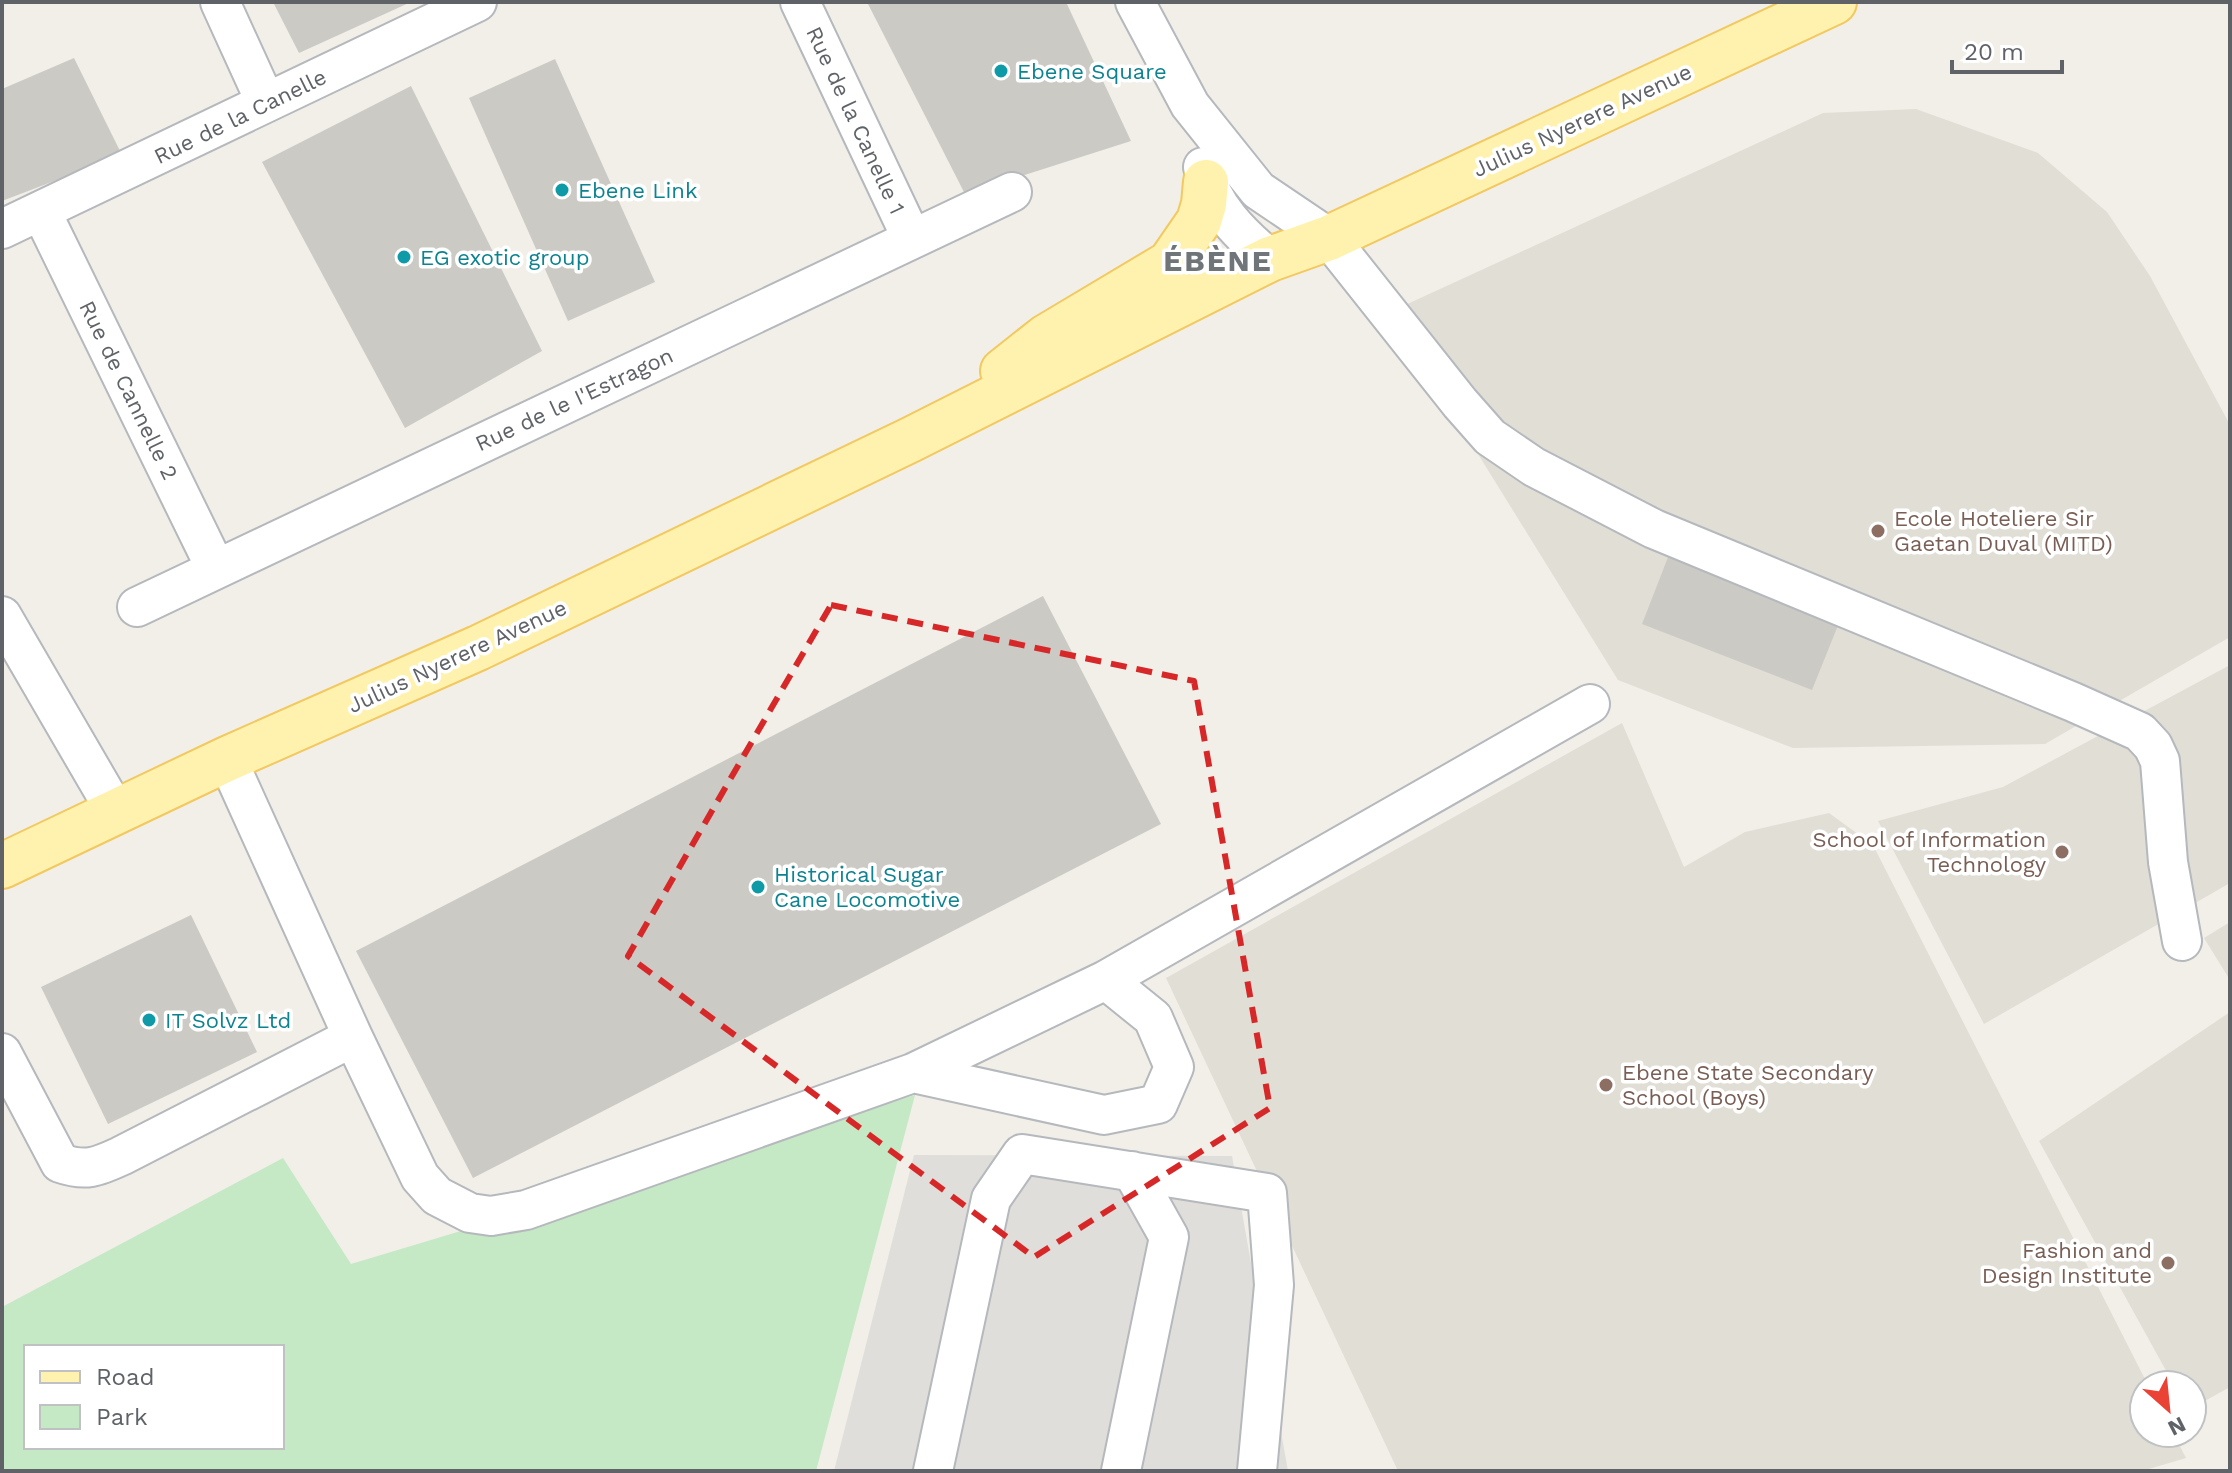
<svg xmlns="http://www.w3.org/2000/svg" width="2232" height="1473" font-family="'Work Sans',sans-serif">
<rect width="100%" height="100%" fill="#f1efe8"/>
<path fill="#e0deda" d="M914,1155L1232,1156L1288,1471H834Z"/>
<path fill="#e1ded6" d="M1916,109L2038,153L2107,212L2150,276L2230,425V637L2045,744L1793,748L1618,680L1390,312L1823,113Z
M2230,665V883L1984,1024L1878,821L2003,787Z
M1622,723L1684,867L1745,832L1829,813L1873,845L2148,1385H2144V1433H2173L2186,1458L2142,1471H1398L1166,978Z
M2230,922V980L2204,938Z
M2230,1012V1387L2192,1408V1385H2174L2039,1141Z"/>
<path fill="#c5e8c5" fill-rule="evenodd" d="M915,1095L816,1471H2V1307L283,1158L351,1264ZM26,1347H282V1447H26Z"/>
<path fill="#cccac5" d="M273,2H411L299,53Z
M867,2H1066L1131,141L965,194Z
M74,58L122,155L2,201V89Z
M555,59L655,282L568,321L469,98Z
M411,86L542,351L405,428L262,162Z
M1670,552L1841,618L1812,690L1642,624Z
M1043,596L1161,824L473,1178L356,951Z
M191,915L257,1052L108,1124L41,987Z"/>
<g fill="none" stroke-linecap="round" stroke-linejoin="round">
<defs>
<path id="minor" d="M220,2L266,103
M800,2L912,239
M1135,2L1190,105L1258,190L1329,238L1460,403L1490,437L1534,467L1654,529L2073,702L2140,732L2153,746L2160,761L2168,862L2182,941
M1203,167C1211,206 1241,235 1270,259
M41,211L216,569
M2,229L477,2
M137,607L1012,192
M2,616L116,812
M227,759L353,1037L420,1177L437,1196L470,1213L491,1216L526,1210L913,1073L1104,1115L1158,1104L1174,1067L1153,1018L1106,980L913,1073
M1106,980L1590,704
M2,1053L60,1163C86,1172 97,1167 121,1156L353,1037
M933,1471L991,1199L1022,1154L1267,1193L1274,1285L1257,1471
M1121,1471L1169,1237L1132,1171"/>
<path id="major" d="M1003,371L1046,337L1170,263L1199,221L1204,204L1206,182
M2,866L227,759L478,648L910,440L1270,259L1329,238L1834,2"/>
</defs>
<use href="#minor" stroke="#b5b8bc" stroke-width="42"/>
<use href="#major" stroke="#f2c960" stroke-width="48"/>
<use href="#minor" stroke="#fff" stroke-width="38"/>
<use href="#major" stroke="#fff2af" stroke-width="44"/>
</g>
<path fill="none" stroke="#d62828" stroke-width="6" stroke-dasharray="16 10" stroke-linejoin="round" d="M831,605L1194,681L1270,1108L1034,1257L628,956Z"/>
<g fill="#0f9aa8" stroke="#fff" stroke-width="3">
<circle cx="1001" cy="71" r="8"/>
<circle cx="562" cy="190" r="8"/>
<circle cx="404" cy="257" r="8"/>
<circle cx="758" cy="887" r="8"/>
<circle cx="149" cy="1020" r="8"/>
</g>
<g fill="#8d6e63" stroke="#fff" stroke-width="3">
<circle cx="1878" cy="531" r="8"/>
<circle cx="2062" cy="852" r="8"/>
<circle cx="1606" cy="1085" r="8"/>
<circle cx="2168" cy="1263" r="8"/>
</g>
<g text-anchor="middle" stroke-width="7" stroke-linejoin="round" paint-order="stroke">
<g font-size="22" fill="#0d838f" stroke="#fff" text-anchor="start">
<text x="1017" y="79">Ebene Square</text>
<text x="578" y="198">Ebene Link</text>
<text x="420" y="265">EG exotic group</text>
<text x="774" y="882">Historical Sugar<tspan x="774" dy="25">Cane Locomotive</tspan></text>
<text x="165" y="1028">IT Solvz Ltd</text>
</g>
<g font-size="22" fill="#5f6368" stroke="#fff">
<text transform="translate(240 116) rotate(-26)" y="8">Rue de la Canelle</text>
<text transform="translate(856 120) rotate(65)" y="8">Rue de la Canelle 1</text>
<text transform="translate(1582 120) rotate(-25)" y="8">Julius Nyerere Avenue</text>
<text transform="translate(129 390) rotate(64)" y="8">Rue de Cannelle 2</text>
<text transform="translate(574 399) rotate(-25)" y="8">Rue de le I'Estragon</text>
<text transform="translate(457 656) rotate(-25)" y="8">Julius Nyerere Avenue</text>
</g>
<g font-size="22" fill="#785e54" stroke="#fff" text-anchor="start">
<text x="1894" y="526">Ecole Hoteliere Sir<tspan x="1894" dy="25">Gaetan Duval (MITD)</tspan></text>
<text x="2046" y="847" text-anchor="end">School of Information<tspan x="2046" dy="25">Technology</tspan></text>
<text x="1622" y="1080">Ebene State Secondary<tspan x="1622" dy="25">School (Boys)</tspan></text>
<text x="2152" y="1258" text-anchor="end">Fashion and<tspan x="2152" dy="25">Design Institute</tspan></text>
</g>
<g font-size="30" font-weight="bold" letter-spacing="2" fill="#70757a" stroke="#fff">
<text x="1218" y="271">ÉBÈNE</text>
</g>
</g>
<rect width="2232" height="1473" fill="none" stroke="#5f6368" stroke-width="8"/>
<rect x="24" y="1345" width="260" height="104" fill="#ffffff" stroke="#bfc1c3" stroke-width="2"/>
<rect x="40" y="1371" width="40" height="12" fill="#fff2af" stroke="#bfc1c3" stroke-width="2"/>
<text x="96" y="1385" font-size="24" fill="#5f6368">Road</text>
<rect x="40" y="1405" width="40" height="24" fill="#c5e8c5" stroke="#bfc1c3" stroke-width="2"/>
<text x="96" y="1425" font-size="24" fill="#5f6368">Park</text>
<g transform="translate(2168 1409) rotate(153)"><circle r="38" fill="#ffffff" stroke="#bfc1c3" stroke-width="2"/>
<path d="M0-6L14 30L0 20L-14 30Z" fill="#ea4335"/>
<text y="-12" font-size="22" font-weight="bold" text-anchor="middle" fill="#5f6368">N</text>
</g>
<path d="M1952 60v12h110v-12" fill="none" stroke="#5f6368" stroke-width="4"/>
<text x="1964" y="60" font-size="24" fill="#5f6368" stroke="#ffffff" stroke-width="6" paint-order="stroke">20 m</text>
</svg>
